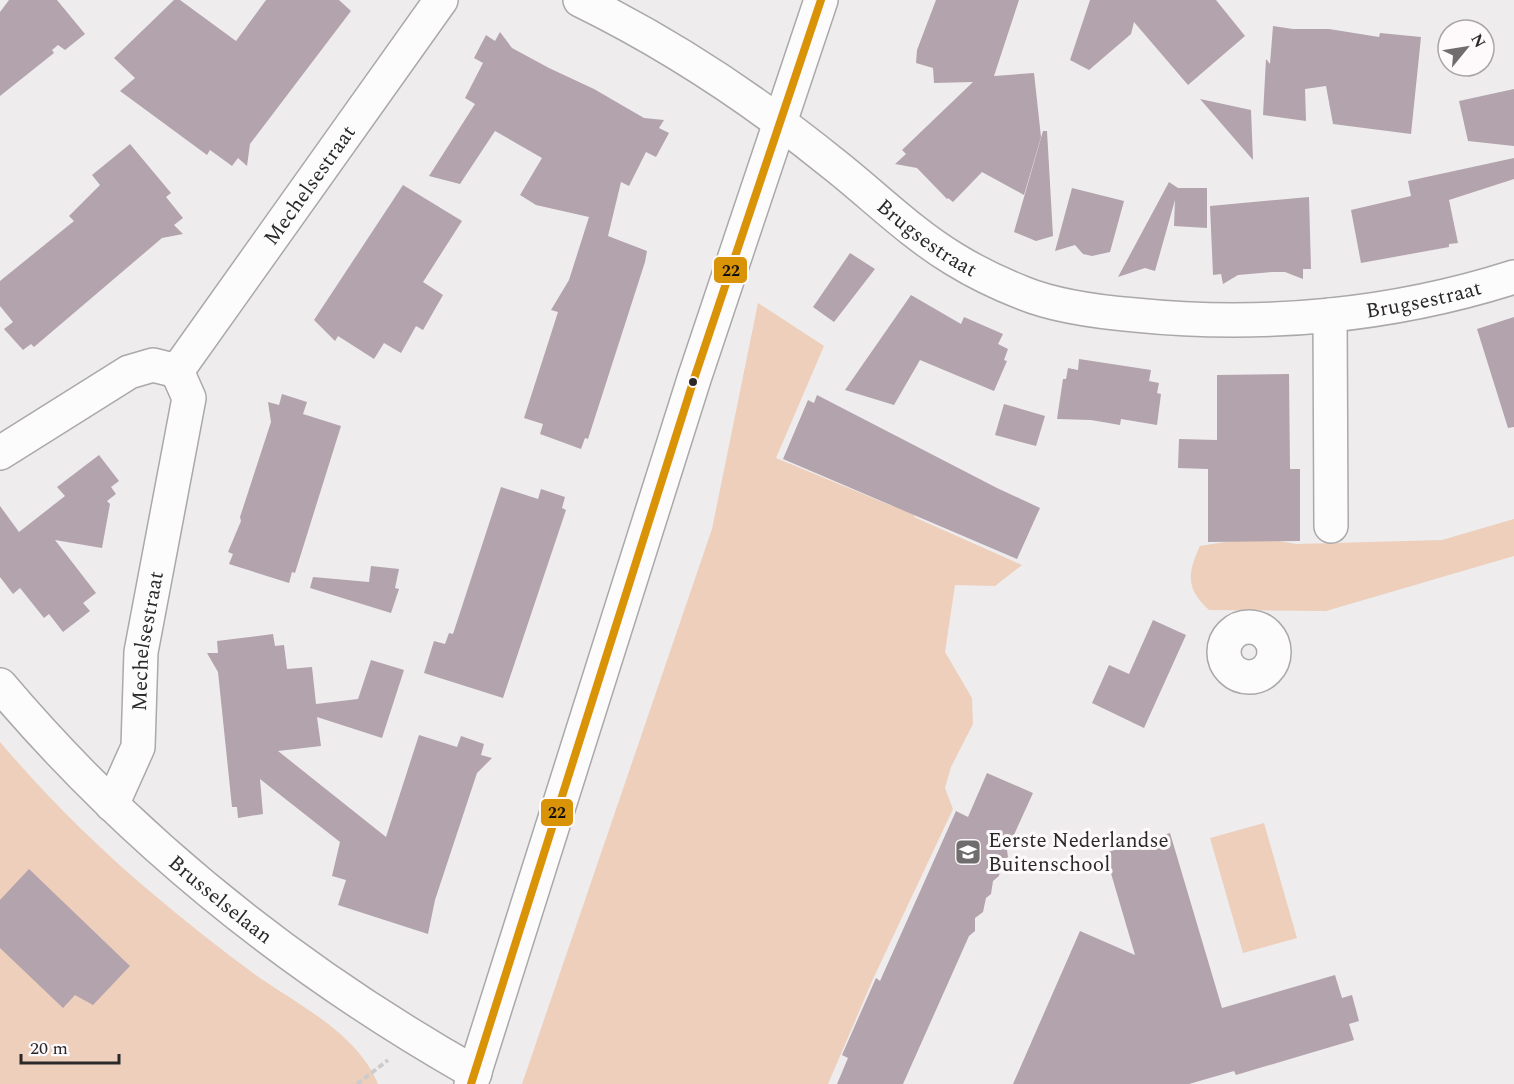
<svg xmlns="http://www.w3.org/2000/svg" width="1514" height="1084" font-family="Spectral,serif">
<rect width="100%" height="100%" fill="#efeced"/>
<path fill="#edcfbc" d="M758,303L824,346L776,458L892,506L898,495L919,505L914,517L1022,565L995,586L955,585L945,652L972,698L973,724L951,767L945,788L953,809L873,979L828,1084H522L712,529Z
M1514,519V556L1326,611L1209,610C1186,589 1187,574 1200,546L1256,537L1296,544L1442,540Z
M0,742C46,796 98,848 153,894C185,921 219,948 253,973C296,1004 357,1032 378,1084H0Z
M1264,823L1297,938L1243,953L1210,838Z"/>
<path fill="#b2a3ad" d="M9,0H57L85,34L65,50L58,45L52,50L54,53L0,96V12Z
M174,0H180L236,41L266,0H339L351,11L250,144L247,166L238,158L232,166L210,150L207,155L120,91L135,78L114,58Z
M936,0H1019L994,76L1034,73L1041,137L1024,195L982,172L953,202L948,198L947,199L917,168L895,164L906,154L902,150L973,82L934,83L933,68L916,63L917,50Z
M1090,0H1216L1245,36L1188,85L1134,22L1131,34L1089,70L1070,60Z
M1273,26L1293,29H1329L1379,37L1380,33L1421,37L1411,134L1333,124L1326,86L1305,89L1306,121L1263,115L1266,59L1270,64Z
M500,32L512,48L549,68L594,89L644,118L664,120L659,128L669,133L656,157L646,152L629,186L621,182L608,236L647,251L645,262L588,439L585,438L581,449L540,434L543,424L524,418L558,312L551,310L569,280L589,217L536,205L520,195L542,158L495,131L460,184L429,176L475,104L465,98L483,63L474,58L486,35L495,41Z
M1514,89V146L1468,141L1459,101Z
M1200,99L1251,110L1253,160Z
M1043,131H1047L1053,236L1036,241L1014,232Z
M130,144L171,193L166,197L183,218L174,225L183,234L162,238L34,347L31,344L23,350L4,329L13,322L0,306V281L74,221L69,216L100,185L92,175Z
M1514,158V179L1449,200L1458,243L1449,244V247L1361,263L1351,210L1411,196L1408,181Z
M1169,182L1178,188H1207V228L1174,226L1175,200L1155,271L1145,268L1118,277Z
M403,185L462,221L423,282L443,295L423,330L416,326L401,353L384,343L374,359L338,336L335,341L314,320Z
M1072,188L1124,201L1110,252L1092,256L1083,254L1075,245L1055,251Z
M1309,197L1311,269H1303V279L1285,272H1272L1238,275L1223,284L1221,274L1213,275L1210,206Z
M850,253L875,269L834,322L813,307Z
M911,295L961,324L964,317L1003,334L998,344L1008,349L1004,360L1007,361L994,391L920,360L894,405L845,390Z
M1514,317V427L1508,428L1477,329Z
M1079,359L1151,370L1149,381L1159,383L1157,393L1161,394L1157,425L1121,419L1120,425L1091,420L1057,419L1063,379H1066L1068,368L1078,370Z
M1289,374L1290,469H1300V541L1208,542V469L1178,468L1179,439L1217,440V375Z
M282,394L307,402L303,414L341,426L295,573L292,572L289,583L229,564L233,554L228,552L241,521L240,517L271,422L268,402L279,405Z
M817,395L997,488L1040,508L1017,559L783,459L808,400L814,403Z
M1004,404L1045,416L1036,446L995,435Z
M99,455L119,481L111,487L116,494L107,501L110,504L102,548L55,540L96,593L83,603L90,611L63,632L49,614L44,618L20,588L13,594L0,577V506L19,532L65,496L57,487Z
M501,487L538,499L541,489L565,497L562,508L566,510L503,698L424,673L434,641L445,644L449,633L453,634Z
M371,566L399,569L395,588L399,589L391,613L310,588L313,577L369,582Z
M1153,620L1186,635L1144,728L1092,703L1109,665L1129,674Z
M273,634L275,646L284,645L287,669L312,667L316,704L358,699L371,660L404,670L382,738L317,717L321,746L278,751L386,837L419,735L457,747L461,736L484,744L481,755L492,758L477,773L435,900L428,934L338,905L346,880L332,876L340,842L260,779L263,814L238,818L237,807H232L218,672L207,653H218L217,641Z
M987,773L1033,793L1007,850L1008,857L1001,862L999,876L993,881L991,894L986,898L983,912L975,918V931L969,936L903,1084H837L848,1058L842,1055L876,978L880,981L956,811L968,817Z
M1170,833L1222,1008L1335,975L1342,998L1352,995L1359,1021L1349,1024L1354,1040L1236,1075L1234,1071L1189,1084H1013L1080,931L1135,955L1105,853Z
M29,869L130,966L93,1005L75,995L63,1008L0,948V900Z"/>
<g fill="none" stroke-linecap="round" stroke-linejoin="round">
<defs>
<g id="minor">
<path id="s1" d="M580,0C672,45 756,101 836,166C875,197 911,233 954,259C975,272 1000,284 1023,293C1057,307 1099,312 1135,315C1262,328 1392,316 1514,277"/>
<path d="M1330,315L1331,526"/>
<path d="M0,453L129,372L153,365L177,371"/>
<circle cx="1249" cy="652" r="25"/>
<path id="s2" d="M0,685C133,842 295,971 475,1073"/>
<path id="s3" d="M112,805L138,747L141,652L189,398L177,371L441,0"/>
<path d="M471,1084L694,379L821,0"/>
</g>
</defs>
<use href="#minor" stroke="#aaa8a9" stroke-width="36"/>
<path stroke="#cdcccd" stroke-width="4" stroke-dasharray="6 3" stroke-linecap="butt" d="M357,1084L388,1060"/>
<use href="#minor" stroke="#fdfcfc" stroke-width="33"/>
<defs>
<path id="bus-1" d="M471,1084L694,379L821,0"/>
</defs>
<use href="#bus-1" stroke="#fef9fa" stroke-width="12"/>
<use href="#bus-1" stroke="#d89306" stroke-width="8"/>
</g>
<defs>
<symbol id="school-square" viewBox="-11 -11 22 22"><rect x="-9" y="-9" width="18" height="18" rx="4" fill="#6f6d6e" stroke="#fef9fa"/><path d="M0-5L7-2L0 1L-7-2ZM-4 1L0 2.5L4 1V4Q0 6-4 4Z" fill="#fff"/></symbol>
</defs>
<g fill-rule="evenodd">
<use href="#school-square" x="953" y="837" width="30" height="30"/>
</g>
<circle fill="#2a2829" stroke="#fef9fa" stroke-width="2" cx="693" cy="382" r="5"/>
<g text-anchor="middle" stroke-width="6" stroke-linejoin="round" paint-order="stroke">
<g font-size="21" fill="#2a2829" stroke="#fef9fa">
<text dy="7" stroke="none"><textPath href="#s3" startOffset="675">Mechelsestraat</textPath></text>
<text dy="7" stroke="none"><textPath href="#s1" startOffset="422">Brugsestraat</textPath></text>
<text dy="7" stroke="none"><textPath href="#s1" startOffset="938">Brugsestraat</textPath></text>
<text dy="7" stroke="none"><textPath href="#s3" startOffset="170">Mechelsestraat</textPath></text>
<text dy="7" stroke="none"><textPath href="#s2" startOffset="308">Brusselselaan</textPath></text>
</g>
<g font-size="21" fill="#2a2829" stroke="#fef9fa" text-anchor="start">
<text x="988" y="847">Eerste Nederlandse<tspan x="988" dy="24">Buitenschool</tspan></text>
</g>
</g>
<g stroke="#fef9fa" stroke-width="2">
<rect x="713" y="256" width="35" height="28" rx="6" fill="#d89306"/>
<rect x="540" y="798" width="34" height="29" rx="6" fill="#d89306"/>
</g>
<g font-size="16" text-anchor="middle" font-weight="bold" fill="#111">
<text x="731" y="276">22</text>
<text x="557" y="818">22</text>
</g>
<g transform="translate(1466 48) rotate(60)"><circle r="28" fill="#fef9fa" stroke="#a9a5a6" stroke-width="1.5"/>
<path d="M0-4.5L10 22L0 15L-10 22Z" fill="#6f6d6e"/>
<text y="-9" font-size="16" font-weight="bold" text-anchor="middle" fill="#2a2829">N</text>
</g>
<path d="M21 1054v9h98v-9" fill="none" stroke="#2a2829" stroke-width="3"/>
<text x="30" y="1054" font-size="18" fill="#2a2829" stroke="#fef9fa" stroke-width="4.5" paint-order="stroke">20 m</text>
</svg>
